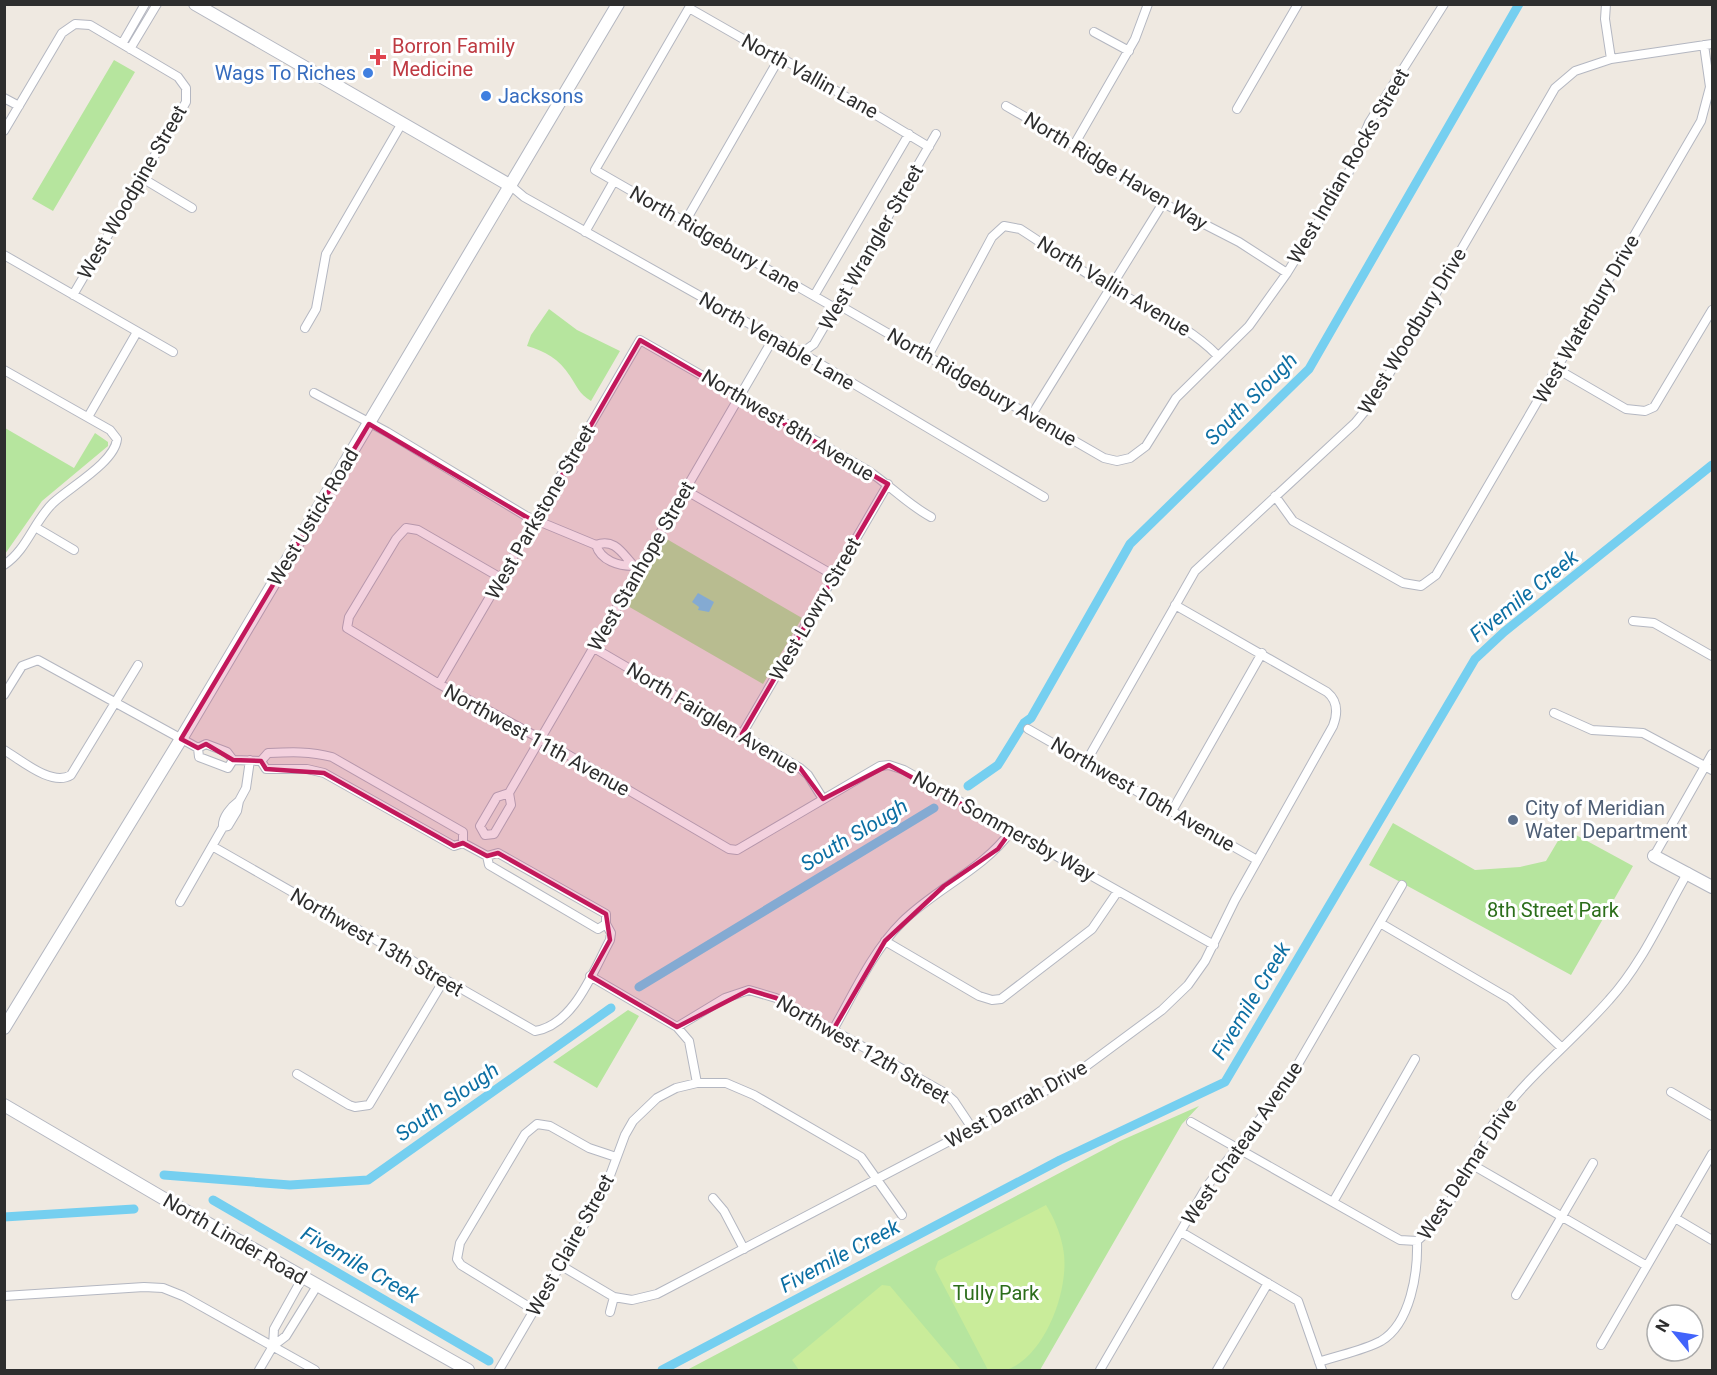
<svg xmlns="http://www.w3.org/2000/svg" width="1717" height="1375" font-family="Roboto,sans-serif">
<rect width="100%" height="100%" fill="#efe9e1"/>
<path fill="#b6e59e" d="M114,60L135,72L53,211L32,199Z
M549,309L577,330L620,351L591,401C579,394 577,386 570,376C559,359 545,351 527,346L531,335Z
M5,428L74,468L95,433L108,442V446L42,501L5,554Z
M665,538L802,618L763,684L626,605Z
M1393,823L1475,870L1520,867L1546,861L1565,829L1633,866L1571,975L1369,865Z
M628,1010L639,1016L597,1088L553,1062Z
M1199,1106L1182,1124L1040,1370H687L1120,1141Z"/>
<path fill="#c9ec9a" d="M1046,1205C1054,1218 1060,1232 1063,1248C1071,1286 1046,1357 1006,1370C1001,1372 993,1371 988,1370L935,1269L938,1261Z
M882,1285L890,1286L961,1370H799L792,1360Z"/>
<path fill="#75cff0" d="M698,593L714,602L709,612L698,610L699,607L692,602Z"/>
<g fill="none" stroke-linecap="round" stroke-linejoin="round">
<path stroke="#75cff0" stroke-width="9" d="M968,786L998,765L1024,723L1031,718L1130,544L1309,369L1519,4
M639,987L934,808
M164,1175L290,1185L368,1180L611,1008
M213,1200L489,1361
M4,1217L134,1209
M662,1370L1060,1160L1225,1082L1475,659L1504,632L1712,465"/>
<defs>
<path id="street" d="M1094,32L1129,51
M122,44L145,4
M130,49L157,4
M1611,59L1712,44
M4,98L19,106
M1006,106L1074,145L1163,203L1239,242L1287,273
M1237,109L1298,4
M4,131L62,33L75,24L90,25L178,77L186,88V102L73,295
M1074,145L1135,39L1148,4
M142,178L192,208
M511,186L524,197L812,359L1044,497
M685,222L780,57
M585,232L614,181
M4,255L173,352
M814,296L909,134
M837,304L1104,458L1117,461L1130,458L1146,446L1176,398L1249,326L1287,273L1348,174L1369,123L1444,4
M835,308L595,170L689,8L752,44L780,57L929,147
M305,328L316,309L326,254L402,123
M798,351L807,349L814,344L936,134
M928,356L992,237L1004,226L1020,229C1050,248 1079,270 1109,287C1148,310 1187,324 1218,356
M1557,369L1626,409L1645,411L1654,407L1712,310
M4,370L110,430L117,439C115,462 70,487 53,503C34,521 27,550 4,565
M314,393L387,432L526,516L596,545C601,561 619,566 633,566
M1031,416L1163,203
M88,417L137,332
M685,490L835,576
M1275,496L1293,521L1403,583L1421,586L1436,575L1701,121L1710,87L1704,45
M35,527L74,550
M596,545C616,537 624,557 636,568
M501,578L418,530L406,528L396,539L349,617L347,628L439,684L541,739L729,849L737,850L880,766L889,765L904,770L1214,945
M1633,621L1654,623L1712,656
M594,648L800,768L808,775L823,799
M439,684L640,340L867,470C890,485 907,504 931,517
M4,695L22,666L38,660L198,748
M1554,713L1592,730L1643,733L1712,770
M1028,729L1257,860
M742,734L888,484
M198,748L206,744L227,752L233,760L261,761
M198,748L199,757L228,768L233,760
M4,750C21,760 52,787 71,775L138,665
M261,761L268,753C290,752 310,751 332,757L463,832V843
M261,761L266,769H307L324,773L454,846L463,843
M1086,762L1195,571L1355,423L1374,400L1555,88L1575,71L1611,59L1605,19L1606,4
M509,793L773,339
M509,793L511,805L494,834L485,835L480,826L497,797Z
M239,801L237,811L228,826L223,827C222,817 231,807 239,801Z
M239,801L246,788L250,760
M1172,811L1262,653
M463,843L487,856
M212,846L535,1031C574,1025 593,971 610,940L611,933L606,924
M498,853L606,914V924L598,929L489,865L487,856Z
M1654,856L1712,754
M180,902L223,827
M1380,923L1510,999L1562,1048
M885,941L979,996L992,1000L1001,999L1092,929L1118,891
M590,976L677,1027L689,1041L697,1083
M677,1027L725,998L749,990L776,998L945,1093L954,1101L972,1128
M833,1030C854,993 872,952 902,922C936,888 983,870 1011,831
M297,1074L349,1105L355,1107L369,1105L444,980
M1671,1092L1712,1116
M1191,1122L1391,1235L1400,1240L1417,1241
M1471,1164L1647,1266
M713,1198L724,1211L744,1249
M1333,1202L1415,1059
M1675,1218L1712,1240
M1181,1232L1298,1301L1322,1370
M560,1265L614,1297L632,1300L657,1294L1070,1078L1162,1010L1188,985L1205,961L1235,900L1333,726C1338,713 1338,701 1327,692L1175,605
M303,1277L274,1329L273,1346L286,1336L317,1286
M1516,1295L1593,1163
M4,1296L144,1287L163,1288L183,1296L315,1370
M534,1310L461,1265L457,1259L460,1243L525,1134L537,1124L550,1126L589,1148L616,1157
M610,1312L614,1297
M1601,1345L1712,1154
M1319,1362C1339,1355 1362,1351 1381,1341C1411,1323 1418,1272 1417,1241C1456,1209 1469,1155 1499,1116C1531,1073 1574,1040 1609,1000C1642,964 1663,915 1688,872
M259,1370L273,1346
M499,1370L605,1189L625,1135L633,1121L657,1098L676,1088L697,1083H726L754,1095L861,1157L902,1215
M1100,1370L1207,1186L1283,1090L1402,885
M1217,1370L1268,1283"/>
<path id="secondary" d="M195,4L511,186
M1654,856L1712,887
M4,1028L181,739L618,4
M4,1105L161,1197L468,1370"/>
</defs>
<use href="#street" stroke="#b4b7c1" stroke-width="10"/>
<use href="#secondary" stroke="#b4b7c1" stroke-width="14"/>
<use href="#street" stroke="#fff" stroke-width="8"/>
<use href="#secondary" stroke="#fff" stroke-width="12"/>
</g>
<path fill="#c2185b" fill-opacity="0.2" stroke="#c2185b" stroke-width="4.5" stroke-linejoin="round" d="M640,340L888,484L742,734L800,768L823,799L889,765L1011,831L998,849L944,886L885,941L833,1030L776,998L749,990L677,1027L590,976L610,940L606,914L498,853L487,856L463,843L454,846L324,773L266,769L261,761L233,760L206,744L198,748L181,739L369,424L535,522Z"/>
<path fill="#e0444e" stroke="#fff" stroke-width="2" d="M375 48h6v6h6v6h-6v6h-6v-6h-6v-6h6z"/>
<g fill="#3f7fe0" stroke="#fff" stroke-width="2">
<circle cx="368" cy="73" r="6"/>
<circle cx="486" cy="96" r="6"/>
</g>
<circle fill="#5c6f8a" stroke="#fff" stroke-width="2" cx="1513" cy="820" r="6"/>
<g text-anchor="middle" stroke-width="6" stroke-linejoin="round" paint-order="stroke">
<g font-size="20" fill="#be3a42" stroke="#fff" text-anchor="start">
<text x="392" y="53">Borron Family<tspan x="392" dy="23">Medicine</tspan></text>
</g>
<g font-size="20" fill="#366cbe" stroke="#fff" text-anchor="end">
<text x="356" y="80">Wags To Riches</text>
<text x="498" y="103" text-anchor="start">Jacksons</text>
</g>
<g font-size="20" fill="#2e2e2e" stroke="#fff">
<text transform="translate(810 76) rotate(29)" y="7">North Vallin Lane</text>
<text transform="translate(1348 166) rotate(-60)" y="7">West Indian Rocks Street</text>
<text transform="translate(1116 171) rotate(31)" y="7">North Ridge Haven Way</text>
<text transform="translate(132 192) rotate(-60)" y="7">West Woodpine Street</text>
<text transform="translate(715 239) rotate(30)" y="7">North Ridgebury Lane</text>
<text transform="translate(871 247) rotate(-60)" y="7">West Wrangler Street</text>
<text transform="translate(1114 286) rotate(31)" y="7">North Vallin Avenue</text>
<text transform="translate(1586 319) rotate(-60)" y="7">West Waterbury Drive</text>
<text transform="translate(1412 331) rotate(-59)" y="7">West Woodbury Drive</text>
<text transform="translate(777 341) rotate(30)" y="7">North Venable Lane</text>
<text transform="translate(982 387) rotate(30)" y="7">North Ridgebury Avenue</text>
<text transform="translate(788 425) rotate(31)" y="7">Northwest 8th Avenue</text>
<text transform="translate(540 512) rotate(-60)" y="7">West Parkstone Street</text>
<text transform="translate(313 517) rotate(-59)" y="7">West Ustick Road</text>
<text transform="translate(641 566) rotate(-60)" y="7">West Stanhope Street</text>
<text transform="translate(815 609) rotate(-60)" y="7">West Lowry Street</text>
<text transform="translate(713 718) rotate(31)" y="7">North Fairglen Avenue</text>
<text transform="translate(537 740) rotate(29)" y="7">Northwest 11th Avenue</text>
<text transform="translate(1143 794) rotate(30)" y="7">Northwest 10th Avenue</text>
<text transform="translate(1004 826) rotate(29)" y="7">North Sommersby Way</text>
<text transform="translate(377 942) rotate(30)" y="7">Northwest 13th Street</text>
<text transform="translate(863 1049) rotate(30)" y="7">Northwest 12th Street</text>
<text transform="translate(1016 1104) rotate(-29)" y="7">West Darrah Drive</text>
<text transform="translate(1242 1143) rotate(-55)" y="7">West Chateau Avenue</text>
<text transform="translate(1467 1169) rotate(-57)" y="7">West Delmar Drive</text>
<text transform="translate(235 1239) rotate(30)" y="7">North Linder Road</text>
<text transform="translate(570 1245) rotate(-61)" y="7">West Claire Street</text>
</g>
<g font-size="20" fill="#4e5e75" stroke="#fff" text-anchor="start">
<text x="1525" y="815">City of Meridian<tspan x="1525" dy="23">Water Department</tspan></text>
</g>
<g font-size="20" fill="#2c6e1b" stroke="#fff">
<text x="1553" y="917">8th Street Park</text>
<text x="996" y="1300">Tully Park</text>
</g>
<g font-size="21" font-style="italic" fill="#0d6fa3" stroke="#fff">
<text transform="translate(1251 399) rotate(-45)" y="7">South Slough</text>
<text transform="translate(1524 596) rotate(-39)" y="7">Fivemile Creek</text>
<text transform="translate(854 835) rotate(-31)" y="7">South Slough</text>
<text transform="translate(1251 1001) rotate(-59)" y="7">Fivemile Creek</text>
<text transform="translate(447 1102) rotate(-35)" y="7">South Slough</text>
<text transform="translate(840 1256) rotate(-28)" y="7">Fivemile Creek</text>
<text transform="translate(360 1265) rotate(30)" y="7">Fivemile Creek</text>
</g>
</g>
<rect width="1717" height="1375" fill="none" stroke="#2e2e2e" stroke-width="12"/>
<g transform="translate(1675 1333) rotate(300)"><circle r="28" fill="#ffffff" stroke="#ababab" stroke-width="1.5"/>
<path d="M0-4.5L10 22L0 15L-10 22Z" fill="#4264fb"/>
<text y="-9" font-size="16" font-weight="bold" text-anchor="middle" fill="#2e2e2e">N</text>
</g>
</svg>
